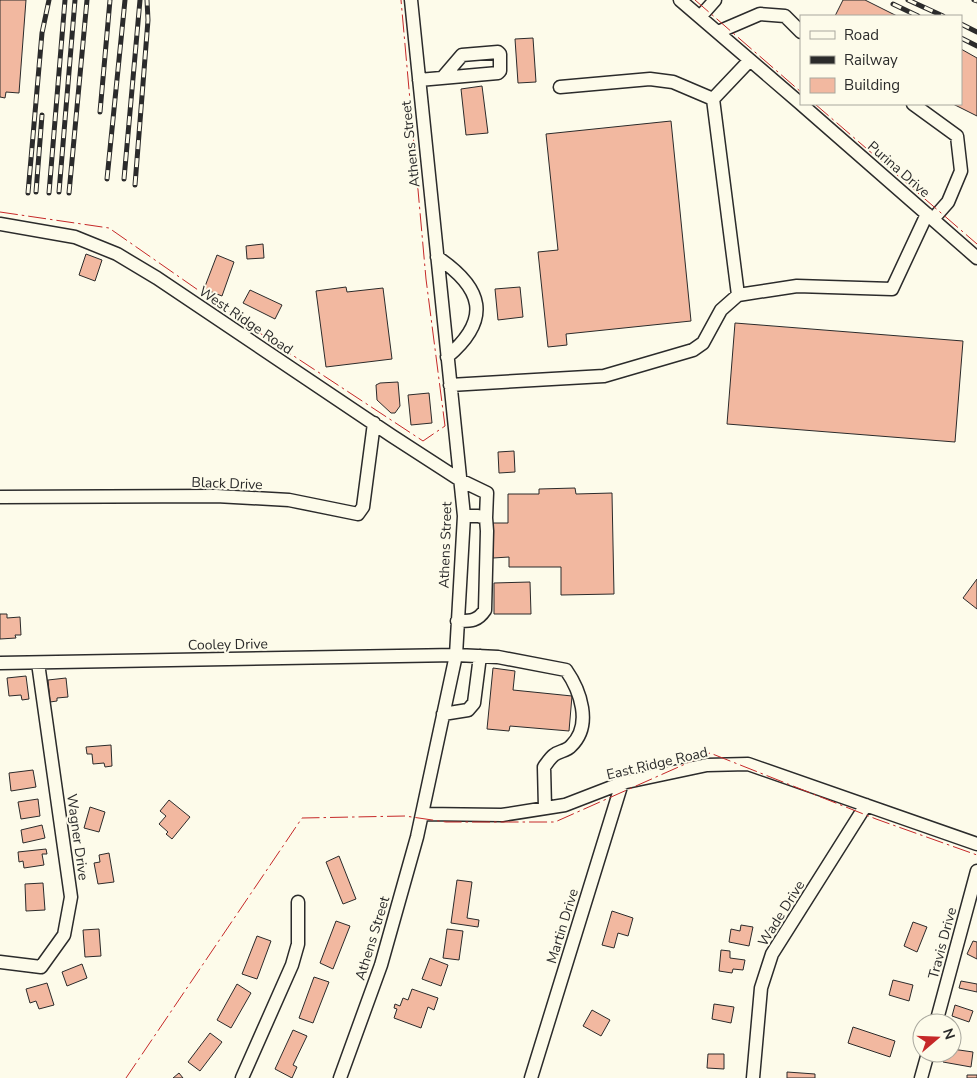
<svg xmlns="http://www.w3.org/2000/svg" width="977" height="1078" font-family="'Nunito Sans',sans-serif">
<rect width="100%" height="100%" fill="#fdfbea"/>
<path fill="#f2b8a0" stroke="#2b2b2b" d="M0,0H26L19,93L6,92L5,98L0,97Z
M843,0H865L897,16H835Z
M533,38L536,82L518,83L515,39Z
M961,49L977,58V116L953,104H961Z
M482,86L488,133L466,135L461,89Z
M671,121L691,321L566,334L567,345L548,347L538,252L558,250L546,134Z
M263,244L264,258L247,259L246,246Z
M86,254L102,260L95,281L79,275Z
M217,255L234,262L222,296L204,289Z
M346,287L347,292L383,288L392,359L326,367L316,291Z
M520,287L523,317L498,320L495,289Z
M250,290L282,305L275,319L243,303Z
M735,323L963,341L955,442L727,424Z
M398,382L400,406L395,413H391L377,400L376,385L380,383Z
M429,393L432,423L411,425L408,395Z
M514,451L515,472L499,473L498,452Z
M575,488L576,494L612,493L614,594L561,595V567H509V557L493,558V523H508V494H539V489Z
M977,579V609L963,598Z
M530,582L531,614H494V583Z
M0,614H7V618L20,617L21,635H15L16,638L0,639Z
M493,668L515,671L513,690L572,696L569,731L510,726L509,731L487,729Z
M26,676L29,699L22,700L21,695L9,696L7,678Z
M66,678L68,697L57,698V701L50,702L48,680Z
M111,745L112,766L105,767L104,763L93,764L92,754H87L86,747Z
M33,770L36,787L11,791L9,773Z
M38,799L40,816L21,819L18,802Z
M169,800L190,817L172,839L166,834L168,832L159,824L166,816L160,811Z
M90,807L105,812L99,832L84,828Z
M42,825L45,838L23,843L21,830Z
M46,849L47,854H42L44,865L24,868L23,861L19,862L18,852Z
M109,853L114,882L98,884L94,863L100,862L99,855Z
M339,856L356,899L343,904L326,862Z
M457,880L472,882L467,918L479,920L478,927L451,923Z
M43,883L45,910L26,911L25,884Z
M612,911L633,918L628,936L618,933L614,948L602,945Z
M336,921L350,926L333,969L320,963Z
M913,922L927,927L917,952L904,946Z
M741,925L753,927L749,946L729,942L731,929L740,931Z
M99,929L101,956L85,957L83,930Z
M447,929L463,931L459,960L443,958Z
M257,936L271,941L257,979L242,974Z
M973,941L977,942V959L967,954Z
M721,950L730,951V958L745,960L743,970L733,969L732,973L719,971Z
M430,958L448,965L441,986L422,979Z
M82,964L87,978L67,986L62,972Z
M314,977L329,982L313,1023L299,1018Z
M893,980L913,985L909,1001L889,995Z
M961,981L977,984V992L959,988Z
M47,983L54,1005L39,1009L36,1001L30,1003L26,989Z
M237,984L251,993L231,1028L217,1020Z
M412,989L438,998L434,1010L428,1007L421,1028L394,1018L397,1009L394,1008L395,1004L400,1006L403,998L408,1000Z
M714,1004L734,1007L731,1023L712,1019Z
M955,1005L973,1011L969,1022L952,1016Z
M592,1010L610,1020L601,1036L583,1026Z
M853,1027L895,1041L890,1057L848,1043Z
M293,1030L307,1036L293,1065L297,1067L292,1078L275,1069Z
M210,1033L222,1042L200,1071L188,1062Z
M952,1049L973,1052L971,1067L943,1062L945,1053H952Z
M708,1054H724V1069L707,1068Z
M787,1072L815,1074V1078H787Z
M179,1073L183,1078H173Z
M967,1075H977V1078H967Z"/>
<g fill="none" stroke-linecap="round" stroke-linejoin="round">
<defs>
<path id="minor" d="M680,0L801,104
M700,17L715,0
M718,32L760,14L785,16L801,32
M419,80L498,73L500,71V54L498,52L462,55L444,76
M560,87L650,79L673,82L713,99
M801,104L977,258
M913,104L957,136L961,171L948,202L933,219
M0,224L75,237L117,254L157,278L392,436L460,480L487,493L486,518
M437,257C483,288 492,319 447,357
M738,295L713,99L750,60
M450,385L604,376L693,350L703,343L721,310L738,295L797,286L892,289L927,214
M0,497L216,496L289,500L358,514L363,507L374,423
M457,621C470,621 477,622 485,610L487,531L486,518L478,516H464
M0,663L456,655L498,657L566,670C580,690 593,725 571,746C567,751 559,751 554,755C550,758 547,763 544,767L545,808
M443,714L468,710L474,703L480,656
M423,814L502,815L565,805L622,783L707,765L748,764L977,844
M0,962L41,967L64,935L71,897L38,663
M936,1023L977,871
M242,1078L292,965L298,944V902
M340,1078L381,965L417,837L456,655L464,516L411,0
M531,1078L622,783
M753,1078L761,988L772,954L866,805
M921,1078L928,1053"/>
</defs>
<use href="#minor" stroke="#2b2b2b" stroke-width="15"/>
<use href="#minor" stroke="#fdfbea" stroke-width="12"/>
<defs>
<path id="rail" d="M908,0L943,16
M974,0L977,1
M893,4L918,16
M961,24L977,32
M961,38L977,46
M100,112L110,0
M107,179L125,0
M124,179L140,0
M135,185L148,20L147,0
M36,192L42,115
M59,192L75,0
M28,193L42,33L49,0
M49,193L65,0
M69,193L87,0"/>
</defs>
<use href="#rail" stroke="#2b2b2b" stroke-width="5"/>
<use href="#rail" stroke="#fdfbea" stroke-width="3" stroke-dasharray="9" stroke-linecap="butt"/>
<path stroke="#c62828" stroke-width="1" stroke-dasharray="18 4 2.5 4" stroke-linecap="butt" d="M695,0L801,92
M815,104L977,244
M0,212L109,228L277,345L423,441L445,426L426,279L401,0
M126,1078L302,818L405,816L446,822H555L710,753L876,819L977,855"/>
</g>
<g text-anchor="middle" stroke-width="4" stroke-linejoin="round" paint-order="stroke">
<g font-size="14" fill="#2b2b2b" stroke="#fdfbea">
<text transform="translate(410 144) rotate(-96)" y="5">Athens Street</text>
<text transform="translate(899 169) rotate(41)" y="5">Purina Drive</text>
<text transform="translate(246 320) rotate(34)" y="5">West Ridge Road</text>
<text transform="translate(227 483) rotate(2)" y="5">Black Drive</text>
<text transform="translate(445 545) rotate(-88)" y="5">Athens Street</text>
<text transform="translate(228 644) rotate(-1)" y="5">Cooley Drive</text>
<text transform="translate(657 763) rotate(-13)" y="5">East Ridge Road</text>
<text transform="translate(78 837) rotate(82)" y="5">Wagner Drive</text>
<text transform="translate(781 913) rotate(-58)" y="5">Wade Drive</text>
<text transform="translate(562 926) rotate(-73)" y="5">Martin Drive</text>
<text transform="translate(372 938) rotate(-73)" y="5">Athens Street</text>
<text transform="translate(942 943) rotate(-75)" y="5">Travis Drive</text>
</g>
</g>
<rect x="800" y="15" width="162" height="90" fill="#fdfbea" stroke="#a9a89e"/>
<rect x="810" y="31" width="25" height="8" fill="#fdfbea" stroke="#a9a89e"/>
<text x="844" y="40" font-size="15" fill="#2b2b2b">Road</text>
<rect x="810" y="56" width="25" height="8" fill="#2b2b2b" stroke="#a9a89e"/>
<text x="844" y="65" font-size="15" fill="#2b2b2b">Railway</text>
<rect x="810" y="78" width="25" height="15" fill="#f2b8a0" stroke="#a9a89e"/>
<text x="844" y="90" font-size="15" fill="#2b2b2b">Building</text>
<g transform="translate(937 1038) rotate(71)"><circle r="24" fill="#fdfbea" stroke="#a9a89e"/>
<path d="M0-4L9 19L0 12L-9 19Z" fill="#c62828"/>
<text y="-8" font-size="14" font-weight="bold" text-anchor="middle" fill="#2b2b2b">N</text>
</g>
</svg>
